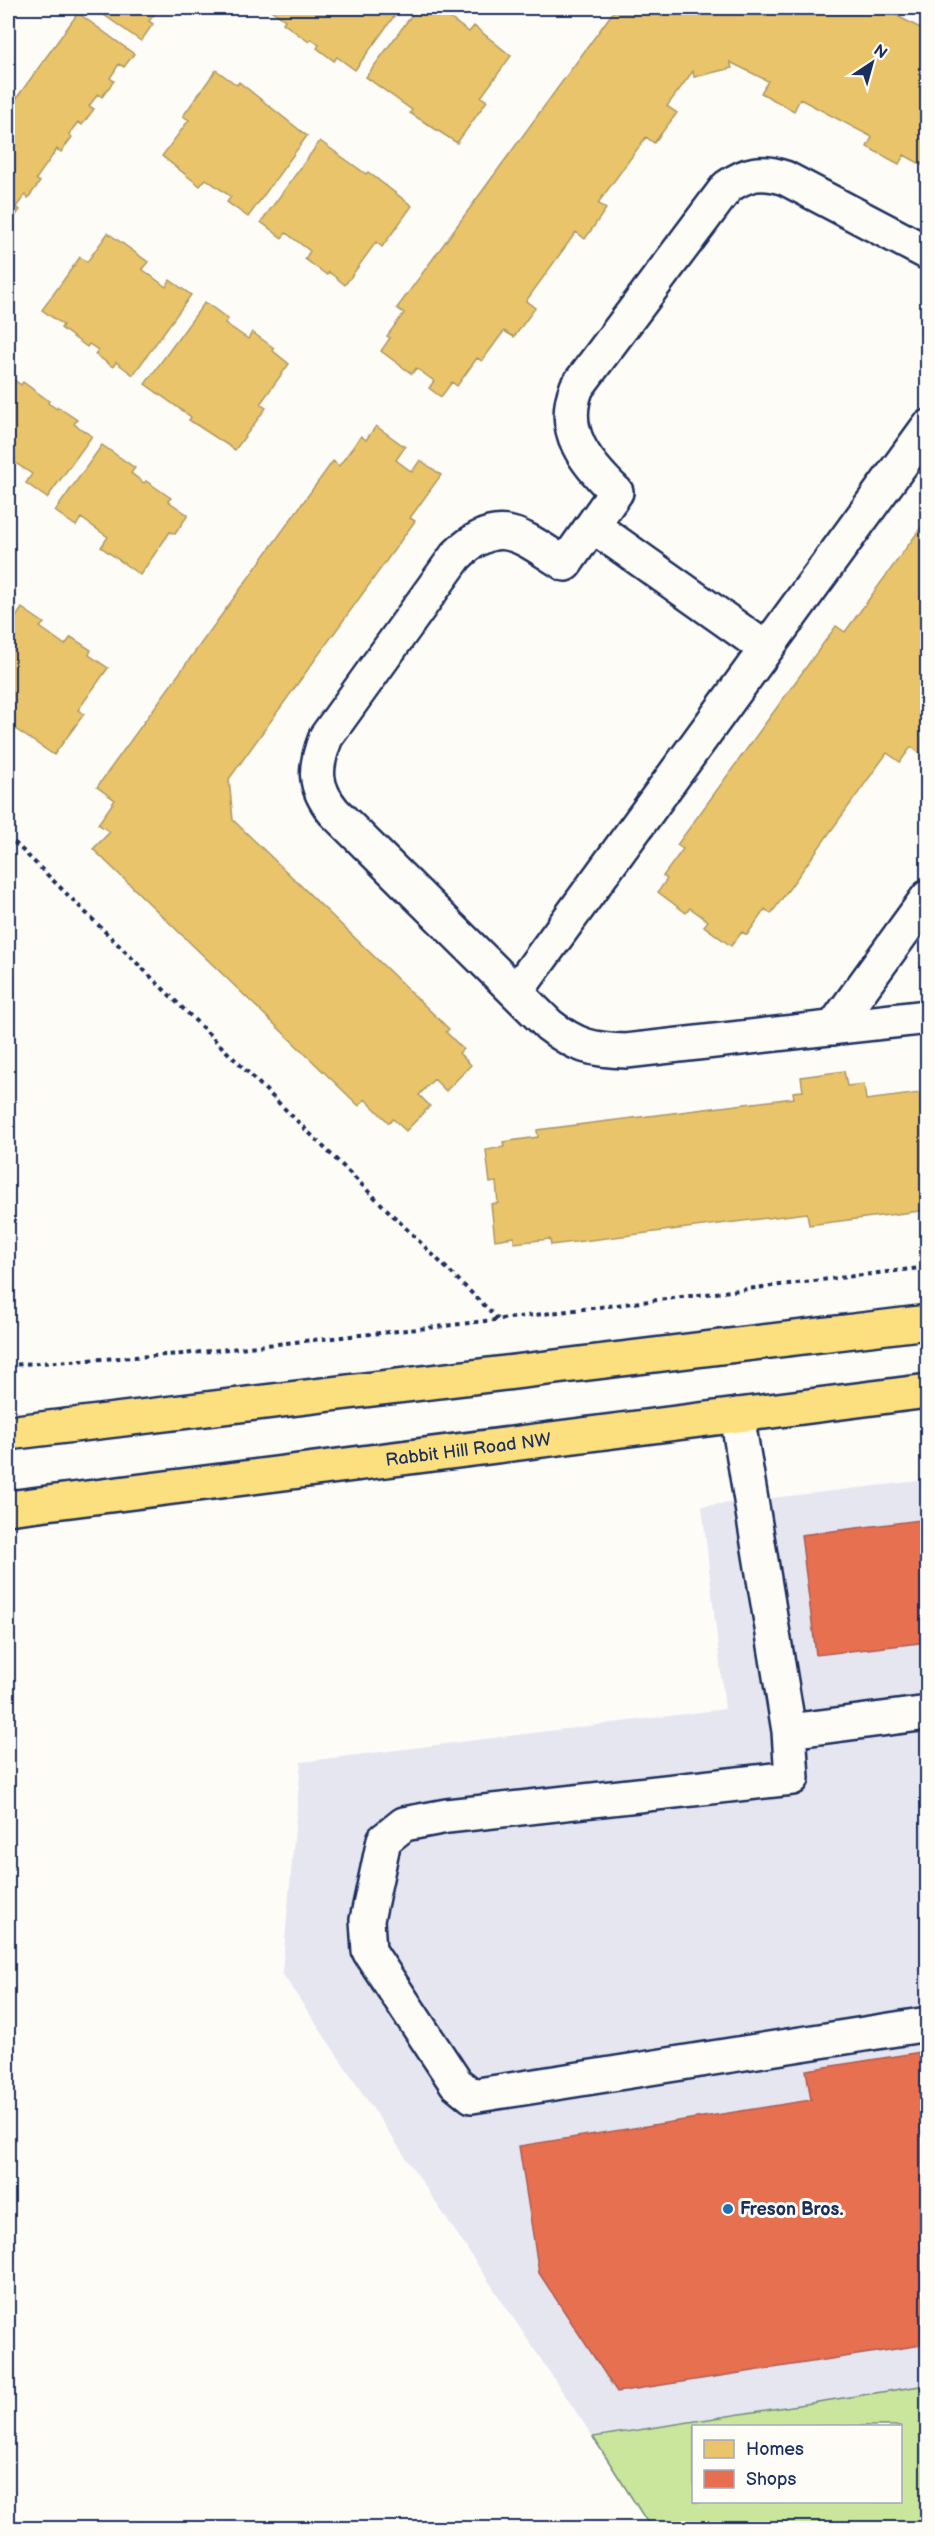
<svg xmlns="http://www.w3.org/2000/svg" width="935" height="2536" font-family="'Balsamiq Sans',sans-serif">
<rect width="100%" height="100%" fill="#fdfcf7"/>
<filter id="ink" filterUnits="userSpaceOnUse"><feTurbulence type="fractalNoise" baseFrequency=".0167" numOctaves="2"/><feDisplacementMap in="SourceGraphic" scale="12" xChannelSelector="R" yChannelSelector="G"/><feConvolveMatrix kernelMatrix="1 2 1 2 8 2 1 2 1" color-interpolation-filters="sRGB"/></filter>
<g filter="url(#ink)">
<path fill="#e6e6f1" d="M927,1480V2385L593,2437L282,1973L301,1762L725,1709L702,1506Z"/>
<path fill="#cae59c" stroke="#728a7d" stroke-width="1.5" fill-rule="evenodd" d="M927,2385V2528H651L593,2437ZM694,2426H900V2502H694Z"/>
<path fill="#e9c46a" stroke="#ab9766" stroke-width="1.5" d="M94,8H159L149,21L153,24L141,41Z
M268,8H400L355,70L337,57L334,61L317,48L319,45L311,39L309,42L283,23L285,20Z
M417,8H444L450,12L447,16L469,32L474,26L511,56L481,97L487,101L457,143L410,113L412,110L366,77Z
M616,8H882L928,32V168L904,155L899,164L867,147L872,137L800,99L794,111L761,93L768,81L730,62L732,68L694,77L693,71L667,106L677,113L654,143L646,137L598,203L606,209L585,239L576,232L526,301L535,308L514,337L504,331L482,361L477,358L457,386L452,382L441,397L429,388L434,381L416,368L412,374L381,351L390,338L387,336L404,313L397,308Z
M78,13L134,54L124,67L119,64L110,78L114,81L102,97L98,94L89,106L94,109L82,125L78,122L69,134L72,137L61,152L57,149L36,179L40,182L28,198L25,195L16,207L20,210L8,226V110Z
M216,70L237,85L239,82L307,136L248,217L227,202L231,197L206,179L200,186L162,156L189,120L183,116Z
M320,141L366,174L368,172L412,206L382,247L376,242L345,285L329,272L327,275L305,259L310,251L286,233L282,238L261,222Z
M108,233L148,262L142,269L166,287L170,280L191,295L133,375L116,362L113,367L95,354L98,350L89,344L87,347L61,328L63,325L42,310L80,257L87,262Z
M205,302L228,319L225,323L248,339L252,332L274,348L272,350L289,364L260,404L266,408L235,450L189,420L191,417L145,384Z
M8,375L21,385L23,382L49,401L48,403L57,409L58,407L77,420L74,424L92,436L47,498L26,483L32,474L8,458Z
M376,426L405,447L396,460L412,472L420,460L441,475L410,518L415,521L229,779L233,820L449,1029L446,1032L463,1049L459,1053L471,1065L446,1091L434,1079L419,1095L430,1106L406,1131L393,1119L389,1123L365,1099L359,1106L93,849L110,832L98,824L115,800L97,787L333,461L339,466L361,436L366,440Z
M102,445L135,468L131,473L144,483L146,481L171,498L168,501L188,515L175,534L170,532L140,575L101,547L108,537L81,518L76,526L55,511Z
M928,518V745L921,754L911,747L900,762L887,753L771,914L765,909L747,935L742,932L731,946L704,926L708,921L690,908L686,913L658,892L667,879L663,876L683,849L677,845L836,626L845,632Z
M22,608L44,623L40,627L65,645L71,637L91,650L89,655L108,668L78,710L84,714L54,755L8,724L11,719L8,717V629Z
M844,1071L847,1086L864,1084L866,1100L928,1092V1210L809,1225L807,1213L551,1245L550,1239L514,1243V1237L495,1240L491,1204L498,1203L496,1182L490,1183L486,1150L504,1147L503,1142L538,1137L537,1130L794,1098L793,1092L803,1091L801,1077Z"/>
<path fill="#e76f51" stroke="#aa5c55" stroke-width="1.5" d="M928,1519V1642L816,1655L801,1535Z
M928,2051V2288L925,2289L928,2305V2344L617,2392L539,2273L519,2146L811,2100L806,2070Z"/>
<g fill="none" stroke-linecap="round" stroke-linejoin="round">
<defs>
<path id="minor" d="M928,253L785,178C762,170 747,173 727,187L577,387C559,431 586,463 616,492L565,564C522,537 499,513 456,556L326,737C314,768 313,786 334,812L549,1025C576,1046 592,1050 626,1051L928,1017
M593,526L765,648
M516,992L928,427
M833,1028L928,897
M737,1415L789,1731L928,1713
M789,1731L792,1778L447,1816L404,1824L384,1840L367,1920L369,1951L456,2083L472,2096L928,2024"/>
<g id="major">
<path d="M8,1433L928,1322"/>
<path id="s1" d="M8,1508L928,1391"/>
</g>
</defs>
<use href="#minor" stroke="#1b2f5e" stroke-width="38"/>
<use href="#major" stroke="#1b2f5e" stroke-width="38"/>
<path stroke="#1b2f5e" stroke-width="4" stroke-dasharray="4.5 4.5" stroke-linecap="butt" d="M8,836L498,1319
M8,1365L182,1354L436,1327L928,1267"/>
<use href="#minor" stroke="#fdfcf7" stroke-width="33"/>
<use href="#major" stroke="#fce080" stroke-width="33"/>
</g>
</g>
<circle fill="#1f6fb2" stroke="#fdfcf7" stroke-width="2" cx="728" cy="2209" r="6"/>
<g text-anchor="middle" stroke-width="6" stroke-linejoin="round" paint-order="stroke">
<g font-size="18" fill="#1b2f5e" stroke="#fdfcf7">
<text dy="6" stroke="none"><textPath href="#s1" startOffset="464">Rabbit Hill Road NW</textPath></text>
</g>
<g font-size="18" font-weight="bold" fill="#1b2f5e" stroke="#fdfcf7" text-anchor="start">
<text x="740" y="2215">Freson Bros.</text>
</g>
</g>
<rect width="935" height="2536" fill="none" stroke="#fdfcf7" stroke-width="30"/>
<rect x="15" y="15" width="905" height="2506" fill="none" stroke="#1b2f5e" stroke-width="2" filter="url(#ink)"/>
<rect x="692" y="2425" width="210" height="78" fill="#fdfcf7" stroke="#a3aaba" stroke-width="1.5"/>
<rect x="704" y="2440" width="30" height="18" fill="#e9c46a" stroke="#a3aaba" stroke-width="1.5"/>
<text x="746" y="2455" font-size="18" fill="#1b2f5e">Homes</text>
<rect x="704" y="2470" width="30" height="18" fill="#e76f51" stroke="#a3aaba" stroke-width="1.5"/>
<text x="746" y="2485" font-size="18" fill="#1b2f5e">Shops</text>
<g transform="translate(872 63) rotate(36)" stroke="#fdfcf7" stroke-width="4.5" paint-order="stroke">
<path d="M0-4.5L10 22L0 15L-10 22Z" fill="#1b2f5e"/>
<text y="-9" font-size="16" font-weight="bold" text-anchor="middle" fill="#1b2f5e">N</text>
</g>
</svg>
